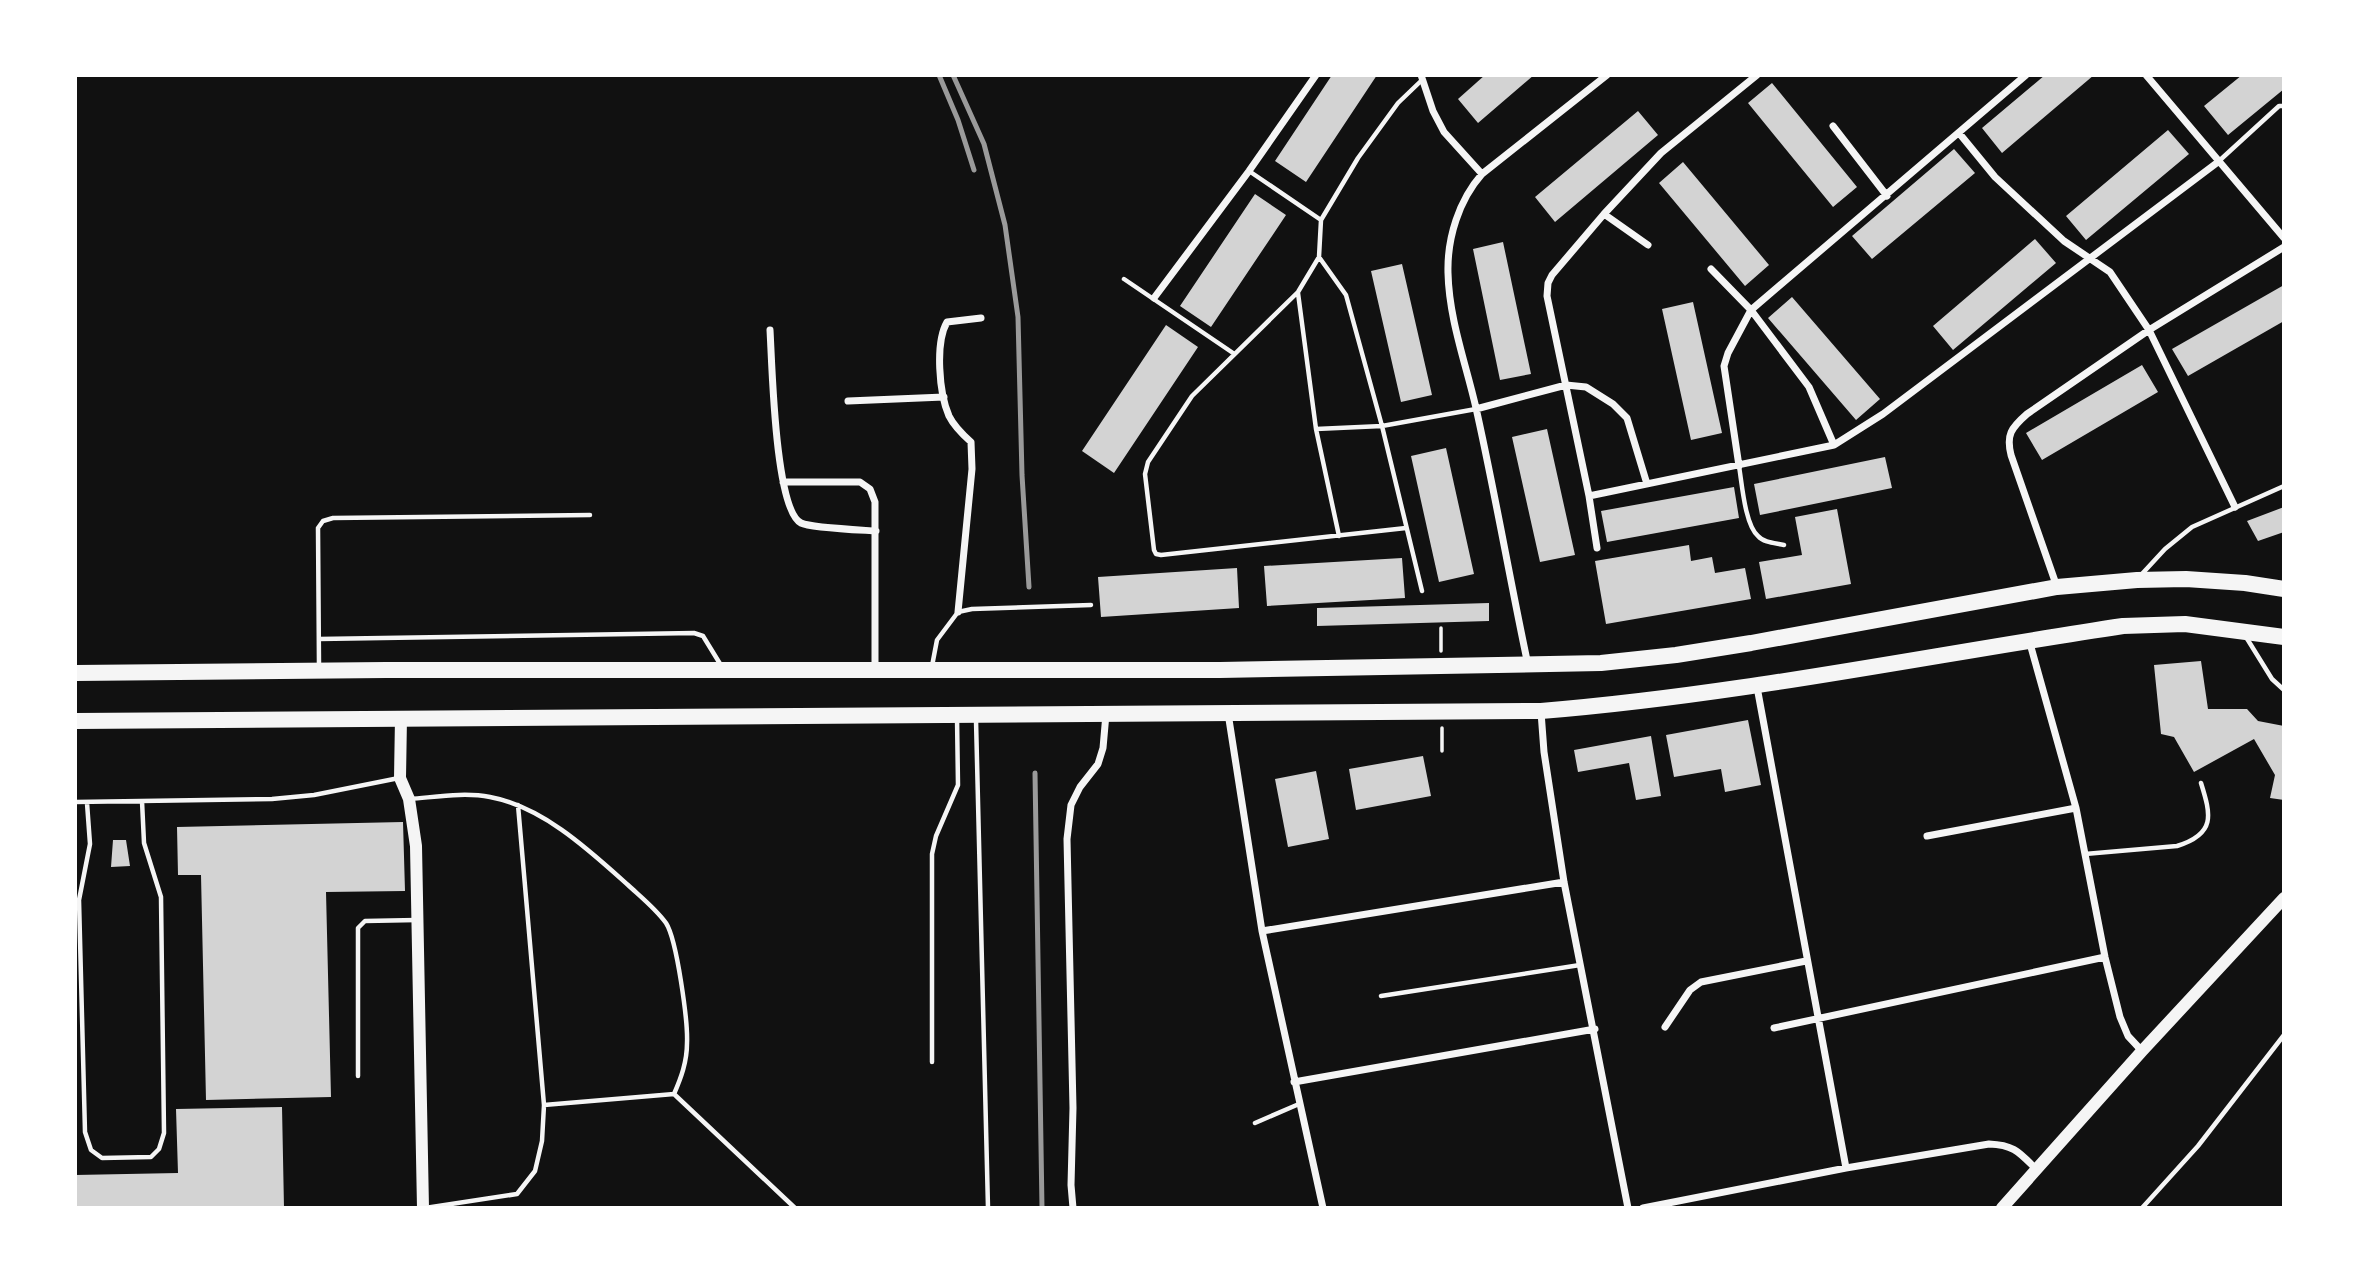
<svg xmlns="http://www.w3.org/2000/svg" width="2359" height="1283" font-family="'Public Sans',sans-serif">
<rect width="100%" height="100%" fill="#111"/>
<path fill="#d3d3d3" d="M1332,75H1377L1306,182L1275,161Z
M1485,75H1534L1478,123L1458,99Z
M2045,75H2094L2002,153L1982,128Z
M2242,75H2284V89L2228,135L2204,106Z
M1772,83L1857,187L1833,207L1748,103Z
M1638,111L1658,135L1555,222L1535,197Z
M2168,130L2189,154L2086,240L2066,216Z
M1954,149L1975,173L1872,259L1852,236Z
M1683,162L1769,265L1745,286L1659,183Z
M1255,194L1286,215L1211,327L1180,306Z
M2035,239L2056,263L1953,350L1933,326Z
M1503,242L1531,374L1500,380L1473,249Z
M1402,264L1432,395L1401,402L1371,271Z
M2284,285V321L2188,376L2172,349Z
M1792,297L1880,399L1856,420L1768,318Z
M1693,302L1722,433L1691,440L1662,309Z
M1166,325L1198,347L1114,473L1082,451Z
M2142,365L2158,392L2042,460L2026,433Z
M1547,429L1575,555L1540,562L1512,437Z
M1446,448L1474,574L1439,582L1411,456Z
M1885,457L1892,488L1760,515L1754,484Z
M1734,487L1739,518L1607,542L1601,511Z
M2284,507V532L2258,541L2247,521Z
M1837,509L1851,584L1766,599L1759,562L1802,555L1795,517Z
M1689,545L1691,561L1712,557L1715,573L1745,568L1751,599L1606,624L1595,561Z
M1402,558L1405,598L1267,606L1264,566Z
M1237,568L1239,608L1101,617L1098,577Z
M1489,603V621L1317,626V608Z
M2201,661L2208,709H2247L2258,721L2284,726V800L2270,798L2275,775L2254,739L2194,772L2174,737L2161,734L2154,665Z
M1748,720L1761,785L1725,792L1721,769L1674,777L1666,735Z
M1651,736L1661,796L1636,800L1629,763L1578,772L1574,750Z
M1423,756L1431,796L1356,810L1349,769Z
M1316,771L1329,839L1288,847L1275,779Z
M403,822L405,891L326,892L331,1097L206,1100L201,875H178L177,827Z
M113,840H126L130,866L111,867Z
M282,1107L284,1208H75V1175L178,1173L176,1109Z"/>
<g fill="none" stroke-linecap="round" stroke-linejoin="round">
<path stroke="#f5f5f5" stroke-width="3.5" d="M1441,628V651
M1442,728V751"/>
<path stroke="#f5f5f5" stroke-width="4.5" d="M2219,161L2279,106H2284
M1249,171L1321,220
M1319,257L1321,220L1358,158L1398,103L1422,80
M1124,279L1233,353
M1298,293L1316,429L1339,536
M1316,429L1382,426L1476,409
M1739,466C1742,484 1745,525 1758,536C1764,543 1775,543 1784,545
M1406,528L1161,555L1156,554L1154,550L1145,474L1148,462L1192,396L1298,292L1319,257L1346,295L1382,426L1422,591
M2141,575L2165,549L2192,527L2284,486
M2246,637L2272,679L2284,690
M319,639L694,633L703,636L722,667
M319,666L318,528L323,521L333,518L590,515
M932,666L937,640L958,612L972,609L1091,605
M976,720L988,1208
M410,799C436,797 464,792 490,797C543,807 589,850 628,885C641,897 656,909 666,923C677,940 688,1022 687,1043C687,1062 681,1078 674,1094
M75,802L272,799L314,795L399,778
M87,803L90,844L79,900L85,1132L91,1150L102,1158L151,1157L159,1149L164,1133L161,897L144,843L142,801
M2085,854L2177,846C2216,834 2211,815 2201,783
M1381,996L1580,965
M932,1062V854L936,836L958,785L957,717
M358,1076V928L365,921L417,920
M544,1105L674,1094L795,1208
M1255,1123L1299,1104
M425,1208L517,1194L535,1171L542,1141L544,1105L518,805
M2142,1208L2198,1146L2284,1035"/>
<path stroke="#f5f5f5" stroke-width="7" d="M1421,75L1433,111L1444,132L1482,174
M2146,75L2284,238
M1833,126L1887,196
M1959,133L1995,177L2064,241L2110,272L2149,330L2235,507
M1604,214L1648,245
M1711,269L1751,310L1728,353L1724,366L1739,466
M1154,298L1249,171L1316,75
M770,330C772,363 775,510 801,523C811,528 862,530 876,531
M848,401L944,397
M1476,409L1566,385L1586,387L1613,404L1627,418L1647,484
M1834,445L1809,387L1751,310L2026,75
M783,482H860L870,489L875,502V671
M1589,496L1834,445L1883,414L2218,162
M1597,548L1589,496L1547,296L1548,283L1552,275L1604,214L1661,153L1757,75
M2057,587L2011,455C2006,435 2011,428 2027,414L2149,330L2284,247
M958,612L972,469L971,442C962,434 954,426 949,416C939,393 935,343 947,322L981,318
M2029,640L2076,808L2105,957L2120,1017L2128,1036L2142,1051
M1528,665C1510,580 1495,493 1476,408C1466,364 1449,319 1448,273C1447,238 1459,200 1482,174L1607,75
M1757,687L1846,1168
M1541,712L1544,752L1564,882L1628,1208
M1228,713L1262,931L1323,1208
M1927,836L2076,808
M1262,931L1564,882
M1665,1027L1690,990L1701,982L1806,961
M1774,1028L2105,957
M1294,1082L1595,1029
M1073,1208L1071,1185L1073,1108L1067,839L1071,805L1080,787L1098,764L1103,748L1106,714
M1643,1208L1846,1168L1989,1144C2014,1145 2019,1152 2036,1169"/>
<path stroke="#f5f5f5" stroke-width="12" d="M401,718L400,778L409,799L416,846L423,1208
M2002,1208L2142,1051L2284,898"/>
<path stroke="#f5f5f5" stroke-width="16" d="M75,673L386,670H1220L1601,663L1676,655L1751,643L2057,587L2137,580L2186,579L2245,583L2284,589
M75,721L1541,711C1737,695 1929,655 2123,626L2185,624L2284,637"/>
<path stroke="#9a9a9a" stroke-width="5" d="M939,75L958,120L974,170
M953,75L984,144L1005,225L1018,317L1022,475L1029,587
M1035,773L1042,1208"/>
</g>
<rect width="2359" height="1283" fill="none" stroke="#ffffff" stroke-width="154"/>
</svg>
